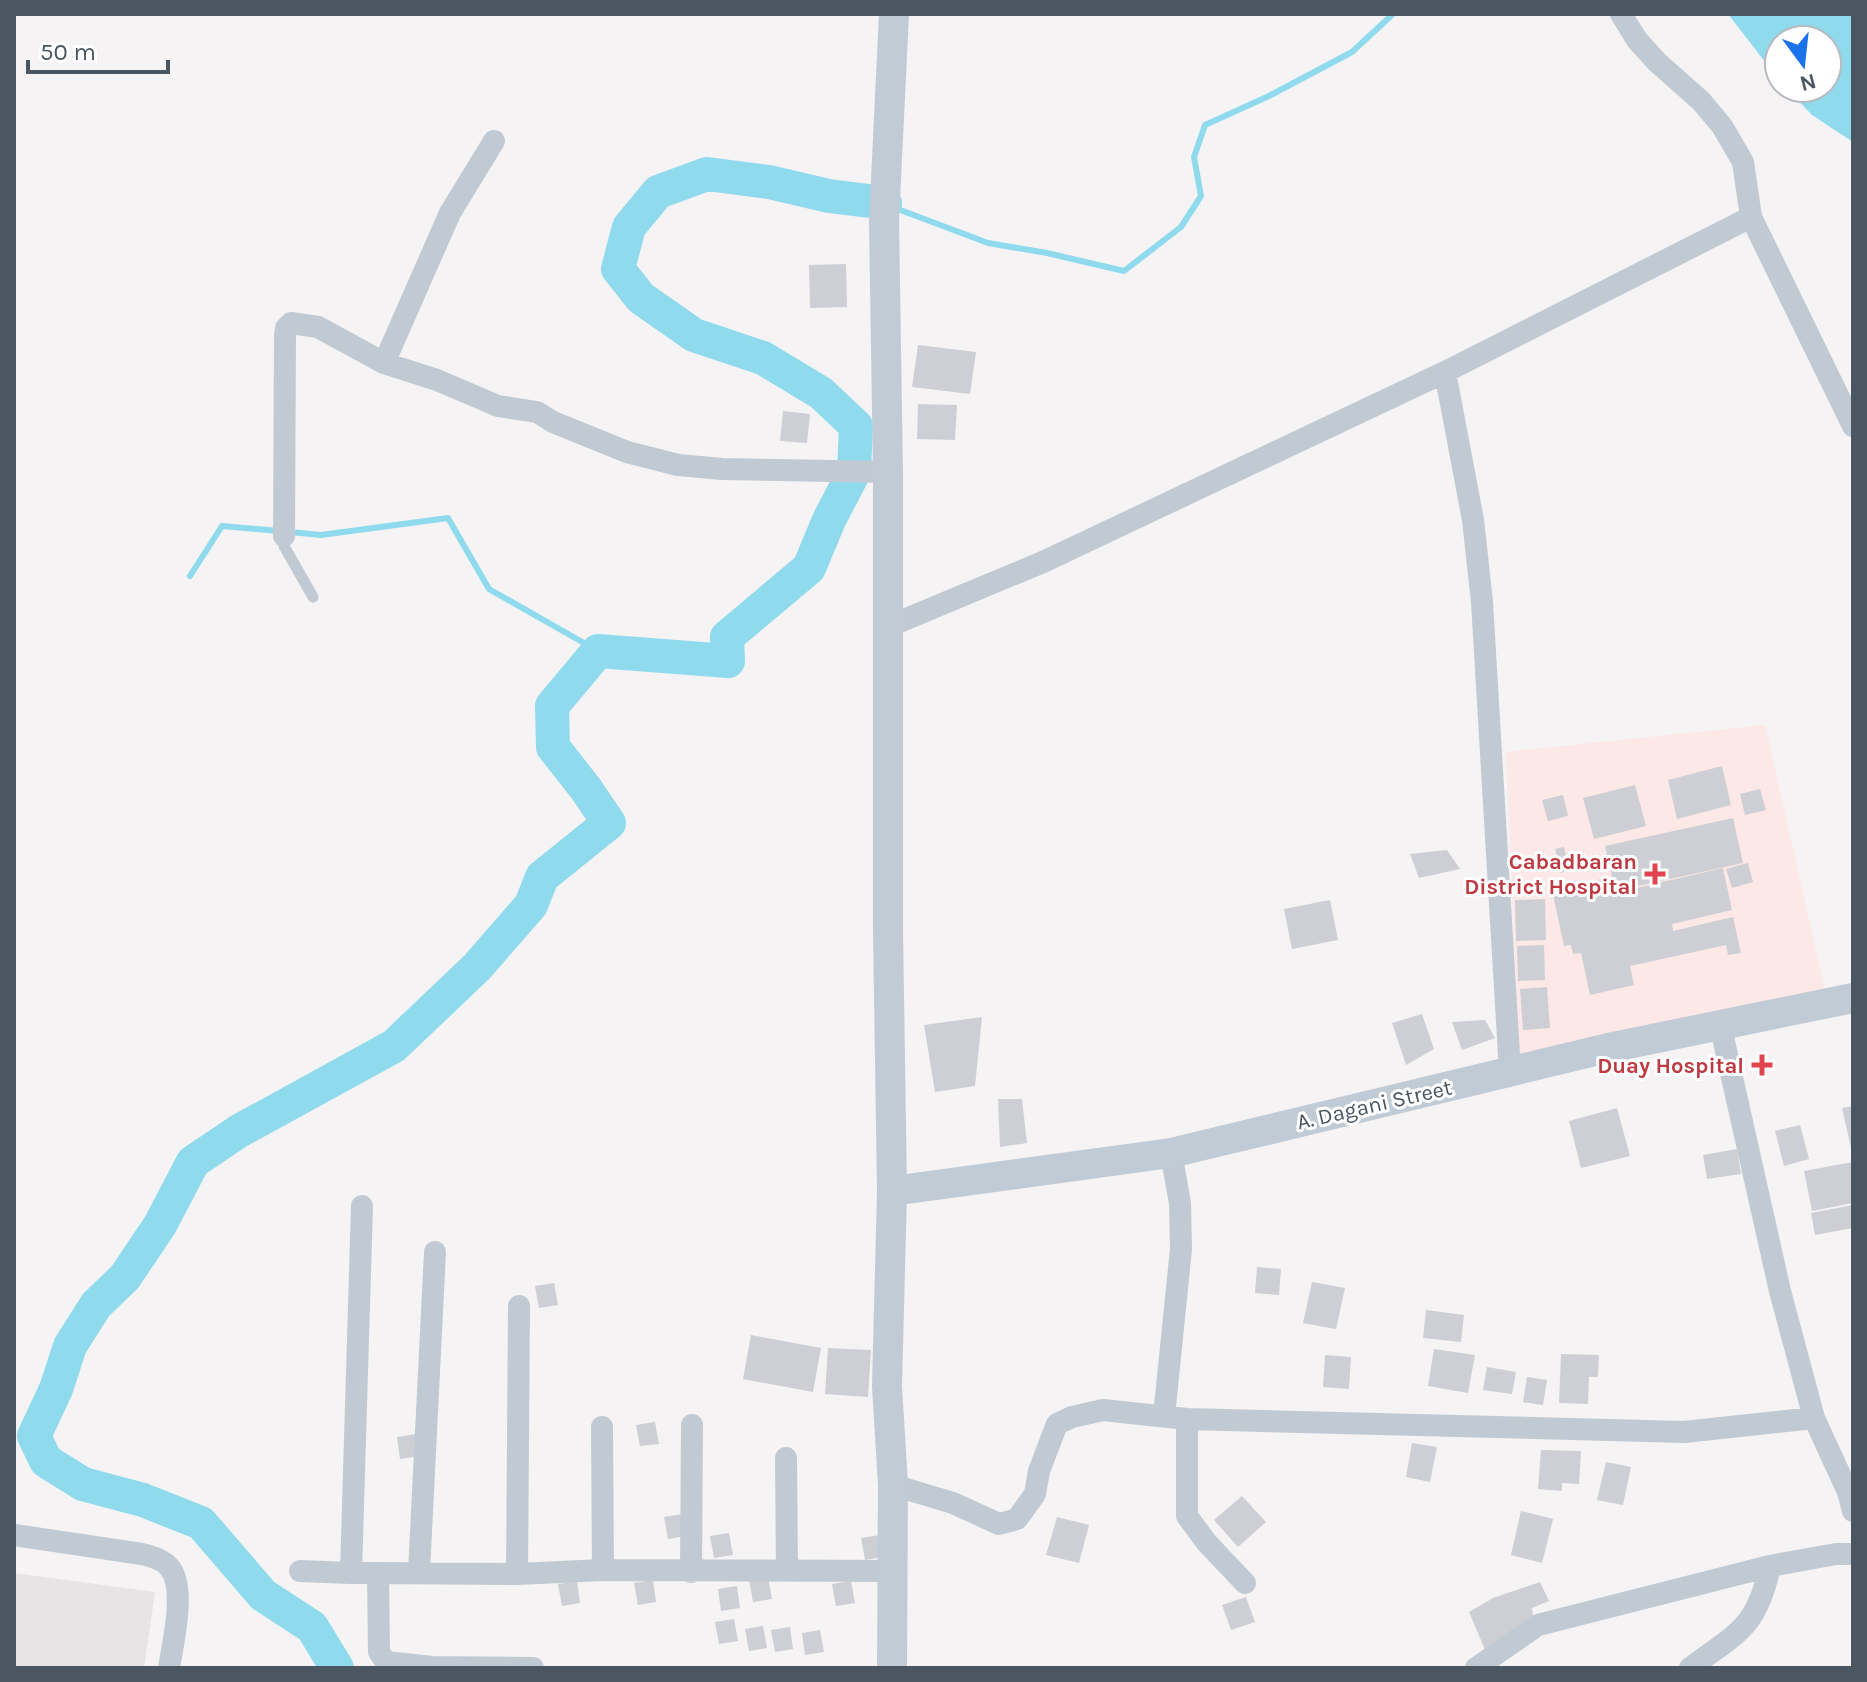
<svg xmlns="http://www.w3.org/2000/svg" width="1867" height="1682" font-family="Karla,sans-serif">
<rect width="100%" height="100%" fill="#f5f3f3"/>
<path fill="#e6e4e5" d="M14,1573L155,1592L144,1668H14Z"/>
<path fill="#fce8e6" d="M1765,725L1826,995L1519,1058L1506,752Z"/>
<path fill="#90daee" d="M1728,14H1853V142L1812,115L1786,88H1827V40H1779V80Z"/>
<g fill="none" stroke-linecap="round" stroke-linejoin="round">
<path stroke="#90daee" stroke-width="6" d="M895,208L988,243L1047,253L1124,271L1181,227L1201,196L1194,157L1205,125L1269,96L1352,52L1393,14
M290,532L321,535L448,518L489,589L598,651
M190,576L222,526L279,531"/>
<path stroke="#90daee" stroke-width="34" d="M337,1668L312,1627L263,1595L201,1523L143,1500L83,1484L46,1461L34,1436L56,1389L70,1346L96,1305L125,1277L160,1225L193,1162L239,1131L394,1046L477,967L531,905L542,877L609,823L586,789L553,747L552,706L598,651L728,661L727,637L809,568L829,520L854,472L856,426L821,393L763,358L694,335L641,298L618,269L629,227L658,192L707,174L769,182L829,196L885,203"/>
</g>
<path fill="#cdcfd5" d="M846,264L847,307L810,308L809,265Z
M918,345L976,352L970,394L912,387Z
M918,404L957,405L955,440L917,439Z
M783,411L810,414L807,443L780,441Z
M1722,766L1731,805L1677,819L1668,780Z
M1635,785L1646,826L1594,839L1583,798Z
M1760,789L1766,810L1745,815L1740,794Z
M1563,795L1568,816L1548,821L1542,800Z
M1733,818L1743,863L1615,891L1605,846Z
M1564,847L1566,856L1572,854L1574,862L1581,860L1583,865L1561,873L1555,849Z
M1447,850L1460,869L1419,878L1410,854Z
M1748,863L1753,882L1732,888L1726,869Z
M1723,868L1732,910L1672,924L1673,931L1733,917L1741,953L1728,955L1726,945L1630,966L1634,985L1590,995L1581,953L1573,954L1571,945L1564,946L1552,890L1602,879L1606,895Z
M1545,899L1546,940L1516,941L1515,900Z
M1330,900L1338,940L1292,949L1284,909Z
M1544,945L1545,980L1518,981L1517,946Z
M1547,987L1550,1028L1523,1030L1520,989Z
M1422,1014L1434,1049L1406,1065L1392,1023Z
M982,1017L975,1086L935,1092L924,1025Z
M1485,1020L1495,1038L1462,1050L1452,1022Z
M998,1099H1022L1027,1143L1000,1147Z
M1853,1106V1152H1852L1842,1108Z
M1617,1108L1630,1156L1581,1168L1569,1121Z
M1800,1125L1809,1159L1784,1166L1775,1131Z
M1737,1149L1741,1174L1707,1179L1703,1155Z
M1853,1162V1203L1812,1211L1804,1171Z
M1853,1205V1228L1815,1235L1811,1213Z
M1257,1267L1281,1269L1279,1295L1255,1293Z
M1312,1282L1345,1288L1336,1329L1303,1323Z
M554,1283L558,1305L539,1308L535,1286Z
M1426,1310L1464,1315L1461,1342L1423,1338Z
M751,1335L821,1348L813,1392L743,1379Z
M828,1348L871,1350L868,1397L825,1394Z
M1434,1349L1475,1355L1468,1393L1428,1386Z
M1561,1354L1599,1355L1598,1377H1589L1588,1404L1559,1403Z
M1325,1355L1351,1357L1349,1389L1323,1387Z
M1487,1367L1516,1372L1512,1394L1483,1390Z
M1527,1377L1547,1380L1543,1405L1523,1402Z
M655,1422L659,1444L640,1446L636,1425Z
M416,1434L419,1456L400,1459L397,1437Z
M1412,1443L1437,1447L1430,1482L1406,1477Z
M1541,1450L1581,1451L1579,1484L1562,1483V1491L1538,1489Z
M1606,1462L1631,1467L1623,1505L1597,1500Z
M1242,1496L1266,1522L1238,1547L1214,1520Z
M1521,1511L1553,1519L1542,1563L1511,1555Z
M683,1514L687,1536L668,1539L664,1517Z
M1057,1517L1089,1525L1079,1563L1046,1555Z
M729,1533L733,1555L714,1558L710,1536Z
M880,1535L883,1557L865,1560L861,1538Z
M768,1577L772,1599L753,1602L749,1580Z
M653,1580L656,1602L638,1605L634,1583Z
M577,1581L580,1603L562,1606L558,1584Z
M851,1581L855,1603L836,1606L832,1584Z
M1540,1582L1549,1601L1532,1608L1533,1617L1486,1652L1469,1612L1493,1598Z
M737,1586L740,1608L721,1611L718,1589Z
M1246,1597L1255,1622L1231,1630L1222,1605Z
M734,1619L738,1641L719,1644L715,1622Z
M763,1626L767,1648L749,1651L745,1629Z
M790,1627L793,1649L775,1652L771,1630Z
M820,1630L824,1652L805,1655L802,1633Z"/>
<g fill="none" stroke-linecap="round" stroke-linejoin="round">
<path stroke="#c1cad2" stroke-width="11" d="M284,536V546L313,597"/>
<path stroke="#c1cad2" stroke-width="22" d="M1621,14L1637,40L1657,62L1701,101L1722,126L1743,162L1751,217L1853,426
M384,363L450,213L494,141
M1445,372L1473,520L1482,602L1510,1072
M284,536L285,335L286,328L291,323L318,327L384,363L437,380L498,406L537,412L553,422L627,452L678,465L722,469L888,472
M887,627L1043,562L1445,372L1751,217
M1720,1024L1780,1291L1814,1418L1848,1492L1853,1511
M362,1206L351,1573H378
M1164,1416L1181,1249L1180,1203L1171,1153
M1187,1419V1516L1207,1543L1245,1583
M602,1427L603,1570
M786,1458L787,1570
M893,1485L953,1503L999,1524L1017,1519L1035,1494L1039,1471L1057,1424L1072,1417L1103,1410L1187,1419L1684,1432L1814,1418
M14,1535L142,1554C152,1557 163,1559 170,1568C186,1588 173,1643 169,1668
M300,1571L351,1573
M419,1572L435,1252
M691,1572L692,1425
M517,1574L519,1306
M533,1668L432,1667L386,1662L379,1652L378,1573L517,1574L603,1570L893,1571
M1476,1668L1538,1625L1770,1566L1836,1554H1853
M1690,1668C1737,1633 1757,1628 1770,1566"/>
<path stroke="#c1cbd6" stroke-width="30" d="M892,1191L1171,1153L1608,1048L1853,998
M892,1668L893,1485L887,1386L892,1191L888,930V472L884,221L894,14"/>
</g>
<g fill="#e0444e" stroke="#fff" stroke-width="3">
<path d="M1651 862h8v8h8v8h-8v8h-8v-8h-8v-8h8z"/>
<path d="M1758 1053h8v8h8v8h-8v8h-8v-8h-8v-8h8z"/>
</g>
<g text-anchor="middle" stroke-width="6" stroke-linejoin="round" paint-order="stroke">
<g font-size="22" font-weight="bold" fill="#be3a42" stroke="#fff" text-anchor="end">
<text x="1637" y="869">Cabadbaran<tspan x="1637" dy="25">District Hospital</tspan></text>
<text x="1744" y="1073">Duay Hospital</text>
</g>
<g font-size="22" fill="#4a5661" stroke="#fff">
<text transform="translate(1374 1104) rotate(-13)" y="8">A. Dagani Street</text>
</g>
</g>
<rect width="1867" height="1682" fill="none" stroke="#4a5661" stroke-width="32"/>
<g transform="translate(1803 64) rotate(165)"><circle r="38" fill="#ffffff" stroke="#b7bbc0" stroke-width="2"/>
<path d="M0-6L14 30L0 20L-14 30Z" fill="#1a73e8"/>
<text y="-12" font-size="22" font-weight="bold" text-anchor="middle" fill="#4a5661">N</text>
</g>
<path d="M28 60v12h140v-12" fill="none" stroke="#4a5661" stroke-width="4"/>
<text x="40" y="60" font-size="24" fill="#4a5661" stroke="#ffffff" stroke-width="6" paint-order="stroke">50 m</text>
</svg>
